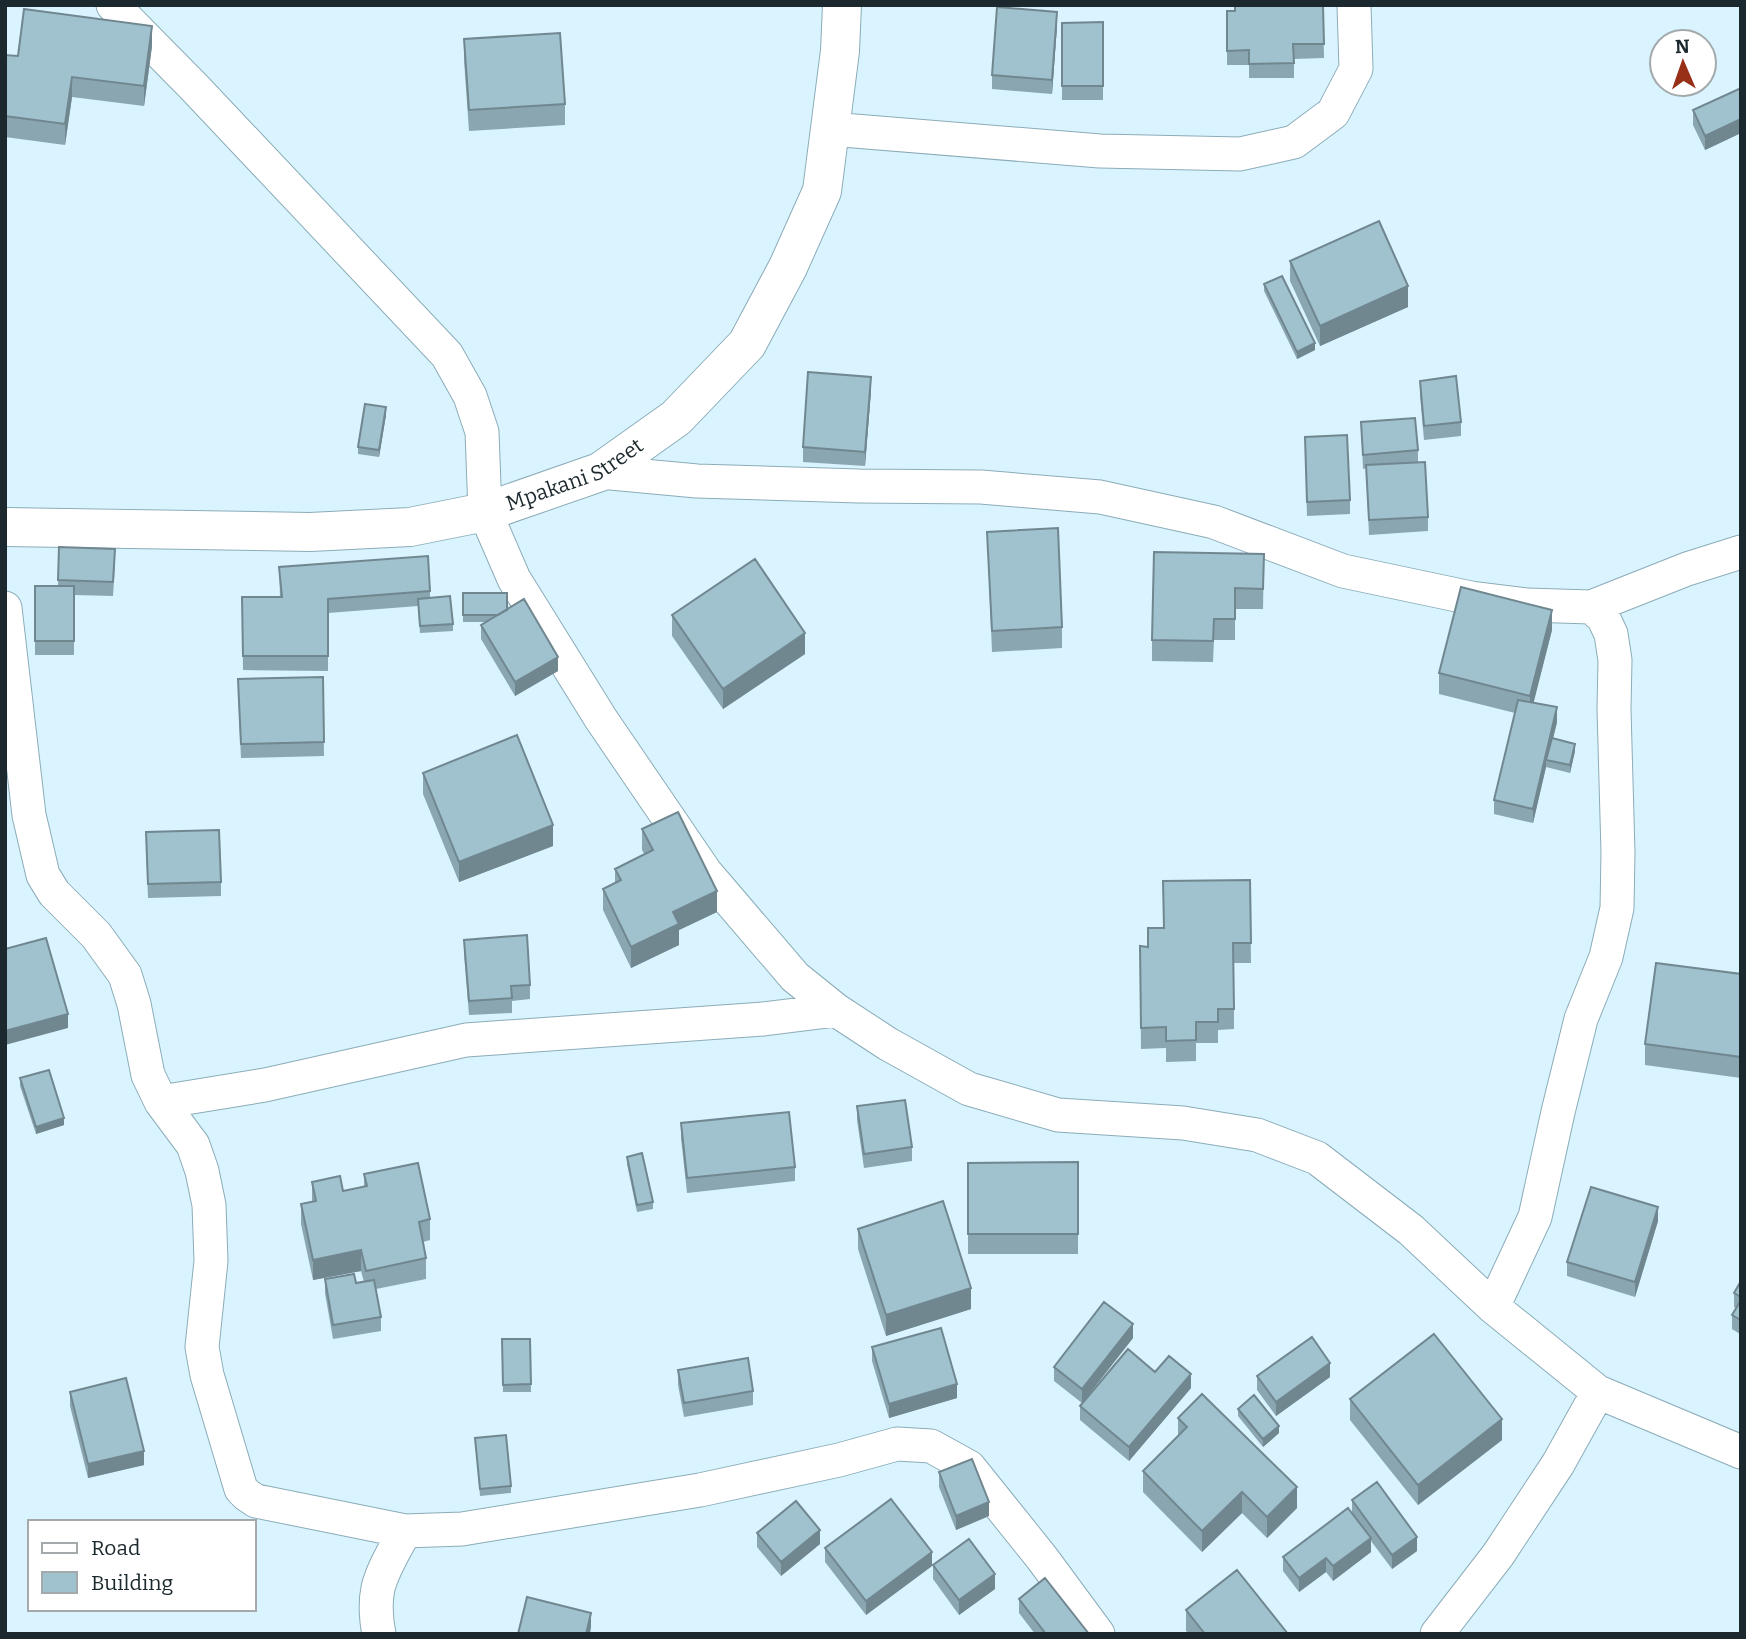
<svg xmlns="http://www.w3.org/2000/svg" width="1746" height="1639" font-family="Bitter,serif">
<rect width="100%" height="100%" fill="#d9f4ff"/>
<g fill="none" stroke-linecap="round" stroke-linejoin="round">
<defs>
<path id="minor" d="M113,5L194,87L447,355L470,396L482,432L485,512L514,579L601,719L706,873L795,977L836,1010L888,1044L969,1089L1058,1115L1183,1123L1257,1135L1317,1158L1411,1230L1493,1307L1598,1392L1741,1452
M830,129L1100,151L1240,154L1294,142L1333,113L1356,69L1354,5
M600,472L697,481L859,486L981,487L1100,497L1214,522L1343,571L1471,598L1527,605L1591,607L1603,617L1611,634L1615,660L1614,709L1618,853L1617,908L1606,957L1581,1019L1558,1112L1535,1217L1493,1307
M1591,607L1687,569L1741,552
M5,608L29,815L43,875L54,893L96,935L125,975L134,1004L148,1075L161,1102L193,1145L202,1171L209,1205L211,1261L202,1347L207,1375L241,1489L247,1495L256,1501L405,1531L462,1529L700,1490L839,1460L897,1444L931,1446L969,1467L1042,1558L1098,1634
M161,1102L265,1085L466,1040L764,1019L836,1010
M379,1634C376,1619 375,1603 378,1588C383,1568 396,1548 405,1531
M1437,1634L1498,1555L1558,1464L1598,1392"/>
<g id="tertiary">
<path id="s1" d="M5,527L310,532L410,527L485,512L600,472L676,418L747,344L788,267L822,191L840,51L842,5"/>
</g>
</defs>
<use href="#minor" stroke="#8bacb8" stroke-width="35"/>
<use href="#tertiary" stroke="#8bacb8" stroke-width="40"/>
<use href="#minor" stroke="#fff" stroke-width="33"/>
<use href="#tertiary" stroke="#fff" stroke-width="38"/>
</g>
<path fill="#8aa6b1" d="M1323,5L1324,58L1294,59V78H1249V65H1227V11Z
M1103,22V100H1062V23Z
M1057,26L1052,94L992,89V75Z
M464,39L565,104V125L469,131L464,60Z
M152,46L144,106L72,97L65,145L5,137V55L18,56Z
M1741,88V133L1705,150L1693,125V110Z
M1290,261L1408,307L1320,346L1290,281Z
M1264,284L1315,350L1297,359L1264,291Z
M1420,381L1461,422V436L1424,440L1420,395Z
M871,391L865,466L803,462V447Z
M386,415L379,457L358,454V447Z
M1361,422L1418,450V462L1428,517V531L1369,535L1366,468L1363,469Z
M1305,451L1350,500V514L1307,516Z
M987,532L1062,627V648L992,652Z
M59,547L115,563L113,596L74,595V655H35V586H58Z
M1264,554L1263,609H1235V640H1214L1213,662L1152,661V640Z
M279,567L430,591V598L453,624V631L420,633L418,606L328,613V671L243,670L242,597H280Z
M463,593L507,610L558,671L515,696L481,639V625L486,622H463Z
M672,615L805,654L723,709L672,636Z
M1552,630L1533,703L1557,722L1553,738L1575,751L1570,773L1546,767L1533,823L1494,814V800L1515,713L1439,694V673Z
M323,677L324,756L241,758L238,693Z
M423,773L553,846L459,882L423,794Z
M642,829L717,912L679,930V945L631,968L603,910V889L615,883V869L645,855L642,850Z
M146,846L221,882V896L148,898Z
M1250,880L1251,963H1234V1029L1218,1030V1043H1196V1061L1166,1062V1048L1141,1049L1140,946L1148,947L1164,928Z
M464,940L530,985V999L512,1001V1013L469,1015L464,954Z
M1741,974V1078L1645,1065V1044Z
M20,1078L64,1125L36,1134L20,1086Z
M857,1106L912,1147V1161L864,1168L857,1120Z
M681,1123L795,1167V1181L687,1193L681,1138Z
M627,1157L653,1202V1209L637,1212L627,1164Z
M1078,1162V1254H968V1163Z
M364,1174L430,1219V1240L423,1242L426,1258V1279L376,1289L381,1317V1331L333,1339L325,1293V1279L356,1283L364,1282L361,1271L313,1280L301,1224V1204L312,1201V1182L343,1191L364,1187Z
M1658,1221L1635,1297L1567,1276V1262Z
M858,1229L971,1309L886,1336L858,1249Z
M1741,1281V1352L1739,1351V1337L1740,1334L1732,1329V1315L1736,1308L1734,1307V1293Z
M1133,1338L1082,1403L1054,1381V1367Z
M502,1339H530L531,1392H503Z
M872,1347L957,1398L889,1418L872,1361Z
M678,1370L753,1391V1405L684,1417L678,1385Z
M1155,1372L1191,1388L1129,1461L1080,1420V1406Z
M1257,1376L1330,1377L1276,1416L1257,1390Z
M70,1392L144,1465L88,1478L70,1406Z
M1350,1399L1502,1440L1418,1505L1350,1420Z
M1238,1409L1279,1433L1263,1447L1238,1416Z
M1178,1418L1297,1508L1267,1538L1242,1513L1202,1552L1143,1492V1471L1178,1436Z
M475,1438L511,1486V1493L480,1496Z
M939,1472L989,1516L956,1530L939,1487Z
M1352,1500L1417,1551L1392,1569L1371,1541V1552L1333,1581L1326,1572L1299,1592L1283,1571V1557L1352,1512Z
M757,1533L820,1544L781,1576L757,1547Z
M825,1548L932,1566L866,1615L825,1562Z
M933,1565L995,1589L959,1615L933,1579Z
M1019,1599L1089,1634H1035L1019,1613Z
M1186,1610L1288,1634H1189L1186,1631Z"/>
<path fill="#708790" d="M1057,12V26L1052,94V80Z
M152,26V46L144,106V86Z
M72,77V97L65,145V124Z
M1741,119V133L1705,150V136Z
M1408,286V307L1320,346V326Z
M1315,343V350L1297,359V352Z
M871,377V391L865,466V452Z
M386,407V415L379,457V450Z
M1552,610V630L1530,717V696Z
M805,633V654L723,709V689Z
M558,657V671L515,696V682Z
M1557,707V722L1548,760H1546V767L1533,823V809Z
M1575,744V751L1570,773V765Z
M553,825V846L459,882V862Z
M717,891V912L679,930V945L631,968V947L673,912Z
M68,1014V1028L5,1045V1031Z
M64,1118V1125L36,1134V1127Z
M1658,1207V1221L1635,1297V1282Z
M361,1250V1271L313,1280V1260Z
M971,1288V1309L886,1336V1315Z
M1133,1324V1338L1082,1403V1389Z
M1330,1363V1377L1276,1416V1402Z
M1191,1374V1388L1129,1461V1447Z
M957,1384V1398L889,1418V1404Z
M1502,1419V1440L1418,1505V1485Z
M1279,1426V1433L1263,1447V1439Z
M144,1451V1465L88,1478V1464Z
M1297,1487V1508L1267,1538V1517Z
M1242,1492V1513L1202,1552V1531Z
M989,1502V1516L956,1530V1516Z
M820,1530V1544L781,1576V1562Z
M1417,1537V1551L1392,1569V1555Z
M1371,1538V1552L1333,1581V1566Z
M932,1552V1566L866,1615V1601Z
M1326,1558V1572L1299,1592V1578Z
M995,1574V1589L959,1615V1600Z
M591,1613V1627L590,1634H586Z"/>
<path fill="#a0c1ce" stroke="#708790" stroke-width="2" d="M1235,5H1323L1324,44H1293L1294,63L1249,64V50L1227,51V11H1235Z
M997,7L1057,12L1052,80L992,75Z
M24,9L152,26L144,86L72,77L65,124L5,116V55L18,56Z
M1103,22V86H1062V23Z
M560,33L565,104L469,110L464,39Z
M1741,88V119L1705,136L1693,110Z
M1379,221L1408,286L1320,326L1290,261Z
M1282,276L1315,343L1297,352L1264,284Z
M808,372L871,377L865,452L803,447Z
M1456,376L1461,422L1424,426L1420,381Z
M365,404L386,407L379,450L358,447Z
M1415,418L1418,450L1363,455L1361,422Z
M1347,435L1350,500L1307,502L1305,437Z
M1425,462L1428,517L1369,520L1366,465Z
M1058,528L1062,627L992,631L987,532Z
M59,547L115,549L113,582L58,580Z
M1154,552L1264,554L1263,589L1235,588V619H1214L1213,641L1152,640Z
M428,556L430,591L328,599V656H243L242,597H282L279,567Z
M755,559L805,633L723,689L672,615Z
M35,586H74V641H35Z
M1461,587L1552,610L1530,696L1439,673Z
M463,593H507V610L498,615H463Z
M450,596L453,624L420,626L418,599Z
M524,599L558,657L515,682L481,625Z
M323,677L324,742L241,744L238,679Z
M1518,700L1557,707L1533,809L1494,800Z
M517,735L553,825L459,862L423,773Z
M1552,738L1575,744L1570,765L1546,760Z
M678,812L717,891L673,912L679,924L631,947L603,889L621,880L615,869L653,850L642,829Z
M219,830L221,882L148,884L146,832Z
M1250,880L1251,943H1233L1234,1009H1218V1022H1196V1040L1166,1041V1027L1141,1028L1140,946L1148,947V928H1164L1163,881Z
M527,935L530,985L511,986L512,998L469,1001L464,940Z
M46,938L68,1014L5,1031V949Z
M1656,963L1741,974V1057L1645,1044Z
M49,1070L64,1118L36,1127L20,1078Z
M905,1100L912,1147L864,1154L857,1106Z
M789,1112L795,1167L687,1178L681,1123Z
M642,1153L653,1202L637,1205L627,1157Z
M1078,1162V1234H968V1163Z
M418,1163L430,1219L419,1222L426,1258L366,1271L361,1250L313,1260L301,1204L316,1201L312,1182L340,1176L343,1191L367,1186L364,1174Z
M1591,1187L1658,1207L1635,1282L1567,1262Z
M943,1201L971,1288L886,1315L858,1229Z
M354,1274L356,1283L374,1280L381,1317L333,1325L325,1279Z
M1741,1281V1297L1734,1293Z
M1741,1300V1320L1732,1315Z
M1104,1302L1133,1324L1082,1389L1054,1367Z
M941,1328L957,1384L889,1404L872,1347Z
M1434,1334L1502,1419L1418,1485L1350,1399Z
M1312,1337L1330,1363L1276,1402L1257,1376Z
M502,1339H530L531,1384L503,1385Z
M1128,1349L1155,1372L1169,1356L1191,1374L1129,1447L1080,1406Z
M748,1358L753,1391L684,1403L678,1370Z
M126,1378L144,1451L88,1464L70,1392Z
M1202,1394L1297,1487L1267,1517L1242,1492L1202,1531L1143,1471L1187,1427L1178,1418Z
M1254,1395L1279,1426L1263,1439L1238,1409Z
M506,1435L511,1486L480,1489L475,1438Z
M972,1459L989,1502L956,1516L939,1472Z
M1377,1482L1417,1537L1392,1555L1352,1500Z
M891,1499L932,1552L866,1601L825,1548Z
M796,1501L820,1530L781,1562L757,1533Z
M1348,1508L1371,1538L1333,1566L1326,1558L1299,1578L1283,1557Z
M969,1539L995,1574L959,1600L933,1565Z
M1237,1570L1288,1634H1205L1186,1610Z
M1045,1578L1089,1634H1046L1019,1599Z
M527,1597L591,1613L586,1634H518Z"/>
<g text-anchor="middle" stroke-width="7" stroke-linejoin="round" paint-order="stroke">
<g font-size="21" fill="#1b282d" stroke="#fff">
<text dy="7" stroke="none"><textPath href="#s1" startOffset="579">Mpakani Street</textPath></text>
</g>
</g>
<rect width="1746" height="1639" fill="none" stroke="#1b282d" stroke-width="14"/>
<rect x="28" y="1520" width="228" height="91" fill="#ffffff" stroke="#a4a9ab" stroke-width="2"/>
<rect x="42" y="1543" width="35" height="10" fill="#ffffff" stroke="#a4a9ab" stroke-width="2"/>
<text x="91" y="1555" font-size="21" fill="#1b282d">Road</text>
<rect x="42" y="1572" width="35" height="21" fill="#a0c1ce" stroke="#a4a9ab" stroke-width="2"/>
<text x="91" y="1590" font-size="21" fill="#1b282d">Building</text>
<g transform="translate(1683 63) rotate(358)"><circle r="33" fill="#ffffff" stroke="#a4a9ab" stroke-width="2"/>
<path d="M0-5L12 26L0 18L-12 26Z" fill="#982f17"/>
<text y="-10" font-size="19" font-weight="bold" text-anchor="middle" fill="#1b282d">N</text>
</g>
</svg>
